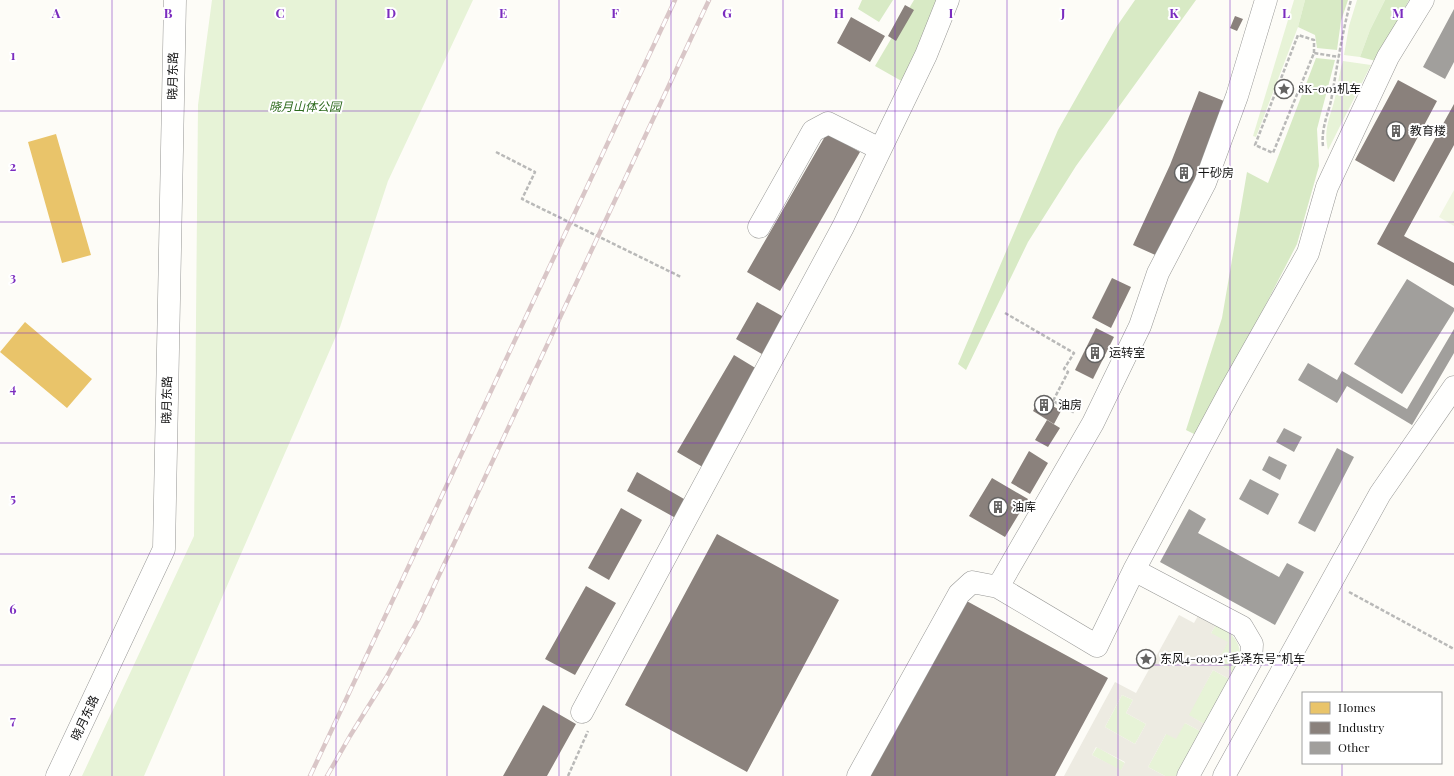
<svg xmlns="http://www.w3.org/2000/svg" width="1454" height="776" font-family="'Playfair Display','Noto Sans SC',serif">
<rect width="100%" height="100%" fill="#fdfcf7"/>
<path fill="#e7f3d7" d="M212,0H473L388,181L340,327L144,776H82L194,536L198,105Z
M1294,0H1305L1298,27L1256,137L1253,136Z
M1357,0H1385L1370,30L1360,57L1344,55L1349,26Z
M1343,61L1371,65L1328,150C1323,129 1330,118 1335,98C1338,85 1339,73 1343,61Z
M1217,623C1229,631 1244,643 1239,660C1238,664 1235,668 1233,672L1217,663L1211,633Z
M1213,670L1229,679L1204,724L1188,715Z
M1122,695L1133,700L1126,713L1146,724L1135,744L1105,727Z
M1185,723L1200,731L1176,776H1165L1148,767L1166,734Z
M1097,747L1125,763L1121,771L1092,755Z"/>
<path fill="#d8eac5" d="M862,0H893L879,22L858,9Z
M914,0H947L905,83L875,66Z
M1135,0H1196L1076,166L1028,242L966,370L958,364L1058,130L1117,26Z
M1305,0H1348L1341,21L1337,50L1317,48L1315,35L1298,27Z
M1385,0H1409L1376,61L1360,57L1370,30Z
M1316,58L1335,60L1317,129L1319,166L1297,244L1198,436L1186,430L1222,318L1247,172L1268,183Z"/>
<path fill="#f0f6e1" d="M1454,190V226L1439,217Z"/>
<path fill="#edebe2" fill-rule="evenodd" d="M1199,614L1217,623L1211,633L1228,642L1217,663L1233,672L1229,679L1213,670L1189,715L1204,724L1200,731L1185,723L1176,739L1166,734L1148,767L1165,776H1064L1115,682L1136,693L1179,615L1194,623ZM1122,695L1133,700L1126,713L1146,724L1135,744L1105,727ZM1096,747L1125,762L1121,770L1092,755Z"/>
<path fill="#e9c46a" d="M56,134L91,255L62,263L28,142Z
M25,322L92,379L67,408L0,352Z"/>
<path fill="#8a817c" d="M905,5L914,10L896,41L888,36Z
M1235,16L1243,19L1237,31L1230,28Z
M851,17L885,36L870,62L837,43Z
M1398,80L1437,101L1394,182L1355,160Z
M1199,91L1229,103L1162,258L1133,245L1170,165Z
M1454,104V145L1404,236L1454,263V286L1377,244Z
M827,133L860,152L780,291L747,272Z
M1112,278L1131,287L1111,328L1092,318Z
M757,302L789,320L767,357L736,339Z
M1096,328L1114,337L1093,379L1075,370Z
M734,355L762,372L706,469L677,452Z
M1040,398L1061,411L1054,424L1033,411Z
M1047,420L1060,428L1048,447L1035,440Z
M1029,451L1048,463L1030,494L1011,483Z
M637,472L691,503L681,521L627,491Z
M992,478L1028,499L1005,537L969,516Z
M621,508L642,520L609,580L588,568Z
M717,534L839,600L747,772L625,705Z
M586,586L616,603L575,675L545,659Z
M963,599L1108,678L1055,776H868Z
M543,705L576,724L547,776H503Z"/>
<path fill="#a19f9c" d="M1454,9V62L1445,79L1423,67Z
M1407,279L1454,308V311L1402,394L1354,364Z
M1454,329V353L1412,425L1347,386L1337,403L1298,380L1308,363L1337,380L1342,371L1407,409Z
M1284,428L1302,437L1294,452L1276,442Z
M1337,448L1354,457L1315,532L1298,523Z
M1269,456L1287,465L1280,480L1262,470Z
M1250,479L1279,494L1268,515L1239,499Z
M1189,509L1206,519L1198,533L1279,577L1287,563L1304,572L1275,625L1160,562Z"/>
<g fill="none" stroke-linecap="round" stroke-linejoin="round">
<defs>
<path id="minor" d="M759,227L813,131L828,123L880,149
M998,587L1093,423L1140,326L1158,273L1205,183L1237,96L1266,0
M582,712L843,227L926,55L948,0
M57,776L164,549L175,0
M858,776L959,594L972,582L998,587L1097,646L1134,570
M1188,776L1251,661L1252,644L1242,627L1134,570L1230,391L1308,253L1327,187L1388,57L1423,0
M1224,776L1380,494L1454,387"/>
</defs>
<use href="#minor" stroke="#979795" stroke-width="23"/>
<path stroke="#b9b9b8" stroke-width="2.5" stroke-dasharray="4 2" stroke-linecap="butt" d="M1314,53V40L1298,35L1255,145L1273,153L1314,53L1339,57
M1323,146C1321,131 1327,116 1331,101C1337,67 1342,33 1351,0
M496,152L535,172L522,199L681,277
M1005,313L1074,353L1064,369L1068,372L1053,401L1075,413
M1349,592L1454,649
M568,776L588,731"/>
<use href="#minor" stroke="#fffffe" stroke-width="22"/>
<defs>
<path id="rail" d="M310,776L675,0
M327,776L350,736L386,678L418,620L709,0"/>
</defs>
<use href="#rail" stroke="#d9c6c7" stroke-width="4.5"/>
<use href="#rail" stroke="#fff" stroke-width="3" stroke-dasharray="9" stroke-linecap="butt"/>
</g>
<path fill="none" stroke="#7b2cbf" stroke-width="1" stroke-opacity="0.55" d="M112,0V776M224,0V776M336,0V776M447,0V776M559,0V776M671,0V776M783,0V776M895,0V776M1007,0V776M1118,0V776M1230,0V776M1342,0V693M0,111H1454M0,222H1454M0,333H1454M0,443H1454M0,554H1454M0,665H1454M1342,763V776"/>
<defs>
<symbol id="sight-ring" viewBox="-11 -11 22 22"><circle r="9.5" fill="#fff" stroke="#646362" stroke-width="1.5"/><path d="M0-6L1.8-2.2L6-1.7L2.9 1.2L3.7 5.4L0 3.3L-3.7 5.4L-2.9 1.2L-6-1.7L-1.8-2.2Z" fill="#646362"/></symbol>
<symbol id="building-ring" viewBox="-11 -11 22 22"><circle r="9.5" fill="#fff" stroke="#646362" stroke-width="1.5"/><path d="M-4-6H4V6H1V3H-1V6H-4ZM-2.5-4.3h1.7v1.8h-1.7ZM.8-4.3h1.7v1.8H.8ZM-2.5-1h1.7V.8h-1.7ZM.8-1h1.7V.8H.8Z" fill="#646362"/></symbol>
</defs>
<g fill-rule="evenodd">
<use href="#sight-ring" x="1273" y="78" width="22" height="22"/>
<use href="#building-ring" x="1385" y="120" width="22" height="22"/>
<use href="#building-ring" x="1173" y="162" width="22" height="22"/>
<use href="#building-ring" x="1084" y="342" width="22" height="22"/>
<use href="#building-ring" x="1033" y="394" width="22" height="22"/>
<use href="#building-ring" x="987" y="496" width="22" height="22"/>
<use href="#sight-ring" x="1135" y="648" width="22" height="22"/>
</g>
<g text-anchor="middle" stroke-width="4" stroke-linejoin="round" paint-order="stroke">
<g font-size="12" fill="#111" stroke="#fff">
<text transform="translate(173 76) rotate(-89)" y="4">晓月东路</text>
<text transform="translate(167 400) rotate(-89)" y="4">晓月东路</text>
<text transform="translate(85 718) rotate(-65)" y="4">晓月东路</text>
</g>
<g font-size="12" fill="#111" stroke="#fff" text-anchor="start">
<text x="1298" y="93">8K-001机车</text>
<text x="1410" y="135">教育楼</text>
<text x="1198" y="177">干砂房</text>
<text x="1109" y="357">运转室</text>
<text x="1058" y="409">油房</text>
<text x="1012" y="511">油库</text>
<text x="1160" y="663">东风4-0002“毛泽东号”机车</text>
</g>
<g font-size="12" font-style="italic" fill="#2f6b1f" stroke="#fff">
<text x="305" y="111">晓月山体公园</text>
</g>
</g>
<g font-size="13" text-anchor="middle" font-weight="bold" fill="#7b2cbf" stroke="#fff" stroke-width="4" stroke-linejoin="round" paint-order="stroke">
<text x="56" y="18">A</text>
<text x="168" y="18">B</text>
<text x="280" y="18">C</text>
<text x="391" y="18">D</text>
<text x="503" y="18">E</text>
<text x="615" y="18">F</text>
<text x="727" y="18">G</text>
<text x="839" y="18">H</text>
<text x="951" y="18">I</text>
<text x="1063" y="18">J</text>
<text x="1174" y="18">K</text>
<text x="1286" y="18">L</text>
<text x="1398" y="18">M</text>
<text x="13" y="60">1</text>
<text x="13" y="171">2</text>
<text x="13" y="282">3</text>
<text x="13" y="393">4</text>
<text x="13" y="503">5</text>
<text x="13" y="614">6</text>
<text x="13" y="725">7</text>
</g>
<rect x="1302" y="692" width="140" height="72" fill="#ffffff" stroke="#a0a0a0"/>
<rect x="1310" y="702" width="20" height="12" fill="#e9c46a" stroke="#a0a0a0"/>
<text x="1338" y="712" font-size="12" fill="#111111">Homes</text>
<rect x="1310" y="722" width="20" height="12" fill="#8a817c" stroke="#a0a0a0"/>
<text x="1338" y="732" font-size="12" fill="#111111">Industry</text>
<rect x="1310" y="742" width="20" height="12" fill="#a19f9c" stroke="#a0a0a0"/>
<text x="1338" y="752" font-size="12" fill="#111111">Other</text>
</svg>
